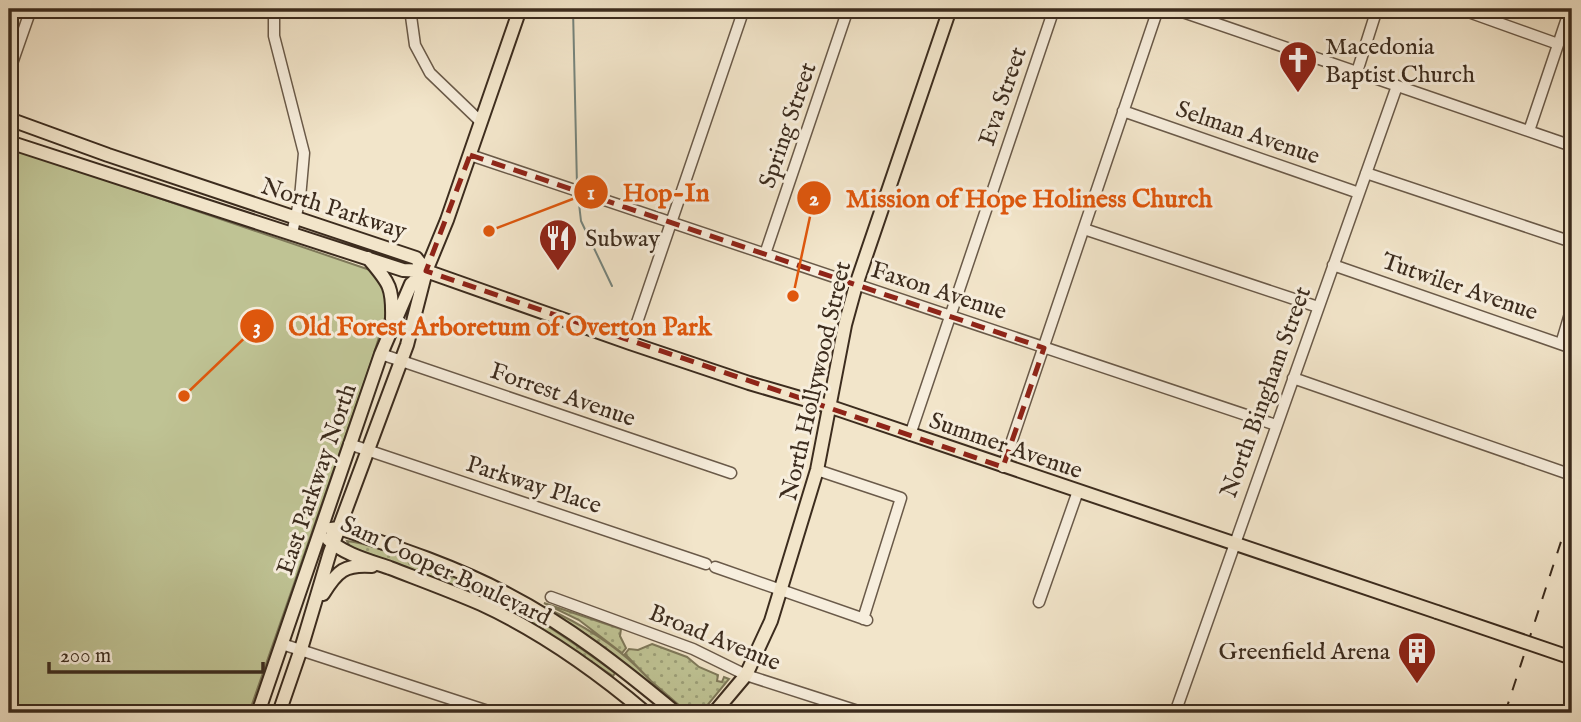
<svg xmlns="http://www.w3.org/2000/svg" width="1581" height="722" font-family="'IM FELL English',serif">
<defs>
<pattern id="grass-dots" width="8" height="8" patternUnits="userSpaceOnUse" patternTransform="scale(1.75)"><rect width="8" height="8" fill="#bfc394"/><path d="M2 2h.1M6 6h.1" fill="none" stroke="#9c9f78" stroke-width="1.8" stroke-linecap="round"/></pattern>
</defs>
<rect width="100%" height="100%" fill="#f2e5ca"/>
<filter id="stains"><feTurbulence type="fractalNoise" baseFrequency=".00286" numOctaves="4"/><feColorMatrix values="0 0 0 0 .2 0 0 0 0 .09 0 0 0 0 .02 0 0 0 .5 -.17"/></filter>
<radialGradient id="worn" r=".72"><stop offset=".6" stop-color="#630" stop-opacity="0"/><stop offset="1" stop-color="#630" stop-opacity=".3"/></radialGradient>
<path fill="url(#grass-dots)" stroke="#7e7859" stroke-width="2" d="M347,541C370,544 392,553 414,561C494,589 547,623 615,673L613,676L549,634L485,600L443,581L350,547Z
M544,603L621,629L620,636L626,648L622,653L579,620Z
M544,607C577,622 611,642 637,667C653,683 668,699 685,713L587,635Z
M652,644L687,657L699,667L718,675L717,681L722,682L724,677L729,679L701,713L687,712L651,681L625,654L629,649L638,650Z"/>
<path fill="#bfc394" stroke="#7e7859" stroke-width="2" d="M9,147L370,270L378,274L390,301L372,360L249,713H9Z"/>
<g fill="none" stroke-linecap="round" stroke-linejoin="round">
<path stroke="#76847c" stroke-width="2" d="M573,9L577,186
M578,195L581,221L612,286"/>
<defs>
<path id="minor" d="M274,9V36L304,153L300,198L292,233
M410,9L415,45L430,73L481,122
M1174,9L1572,146
M1460,9L1558,44
M9,72L31,9
M1357,72L1377,9
M1123,111L1359,193
M1529,131L1570,9
M470,155L1276,425
M1366,173L1572,242
M1084,229L1318,307
M765,254L848,9
M1333,265L1572,348
M630,343L744,9
M1561,344L1572,307
M381,354L731,473
M1293,378L1566,473
M910,435L1054,9
M349,444L706,564
M1003,467L1158,9
M817,470L901,498L863,619
M715,567L867,620
M551,597L693,649L746,675L864,713
M1039,602L1078,491
M282,644L494,713
M1175,713L1397,86"/>
<path id="major" d="M9,119L108,155L416,258L426,271
M9,142L403,270L426,271L630,343L749,383L831,407L1437,612
M368,258C389,283 393,286 392,319
M331,529L339,528C396,547 454,566 507,594C569,626 623,669 676,713
M328,539C343,554 370,561 390,568C421,580 451,591 481,604C542,632 595,670 646,713
M323,594C337,571 345,564 372,566
M258,713L381,354L411,284L426,271
M279,713L301,649L330,552L407,345L426,271L447,220L520,9
M714,713L746,675L771,621L817,470L845,325L856,285L950,9"/>
</defs>
<use href="#minor" stroke="#6a5a49" stroke-width="13"/>
<use href="#major" stroke="#3c2c1e" stroke-width="16"/>
<use href="#minor" stroke="#f7eedd" stroke-width="10"/>
<use href="#major" stroke="#f2e5ca" stroke-width="12"/>
<path stroke="#3c2c1e" stroke-width="2" stroke-dasharray="12 12" stroke-linecap="butt" d="M1505,713L1572,508"/>
<defs>
<path id="major-bridge" d="M1437,612L1572,658"/>
</defs>
<use href="#major-bridge" stroke="#3c2c1e" stroke-width="16" stroke-linecap="butt"/>
<use href="#major-bridge" stroke="#f2e5ca" stroke-width="12"/>
</g>
<path fill="none" stroke="#8f2418" stroke-width="5" stroke-dasharray="14 9" stroke-linejoin="round" d="M470,155L1044,348L1003,467L426,271Z"/>
<defs>
<symbol id="church-pin" viewBox="-11 -11 22 30"><path d="M0 17L-7.5 6A9.5 9.5 0 1 1 7.5 6Z" fill="#8f2418" stroke="#f7eedd"/><path d="M-1.2-6h2.4v3.5h3.3v2.4h-3.3V6h-2.4V-.1h-3.3v-2.4h3.3Z" fill="#fff"/></symbol>
<symbol id="restaurant-pin" viewBox="-11 -11 22 30"><path d="M0 17L-7.5 6A9.5 9.5 0 1 1 7.5 6Z" fill="#8f2418" stroke="#f7eedd"/><path d="M-5-6h1v4h1v-4h1v4h1v-4h1v5L-1.5 .5V6h-2V.5L-5-1ZM5-6V6H3V1.5H1.5Q1.5-4 5-6Z" fill="#fff"/></symbol>
<symbol id="building-pin" viewBox="-11 -11 22 30"><path d="M0 17L-7.5 6A9.5 9.5 0 1 1 7.5 6Z" fill="#8f2418" stroke="#f7eedd"/><path d="M-4-6H4V6H1V3H-1V6H-4ZM-2.5-4.3h1.7v1.8h-1.7ZM.8-4.3h1.7v1.8H.8ZM-2.5-1h1.7V.8h-1.7ZM.8-1h1.7V.8H.8Z" fill="#fff"/></symbol>
</defs>
<g fill-rule="evenodd">
<use href="#church-pin" x="1276" y="38" width="44" height="60"/>
<use href="#restaurant-pin" x="536" y="216" width="44" height="60"/>
<use href="#building-pin" x="1395" y="629" width="44" height="60"/>
</g>
<g text-anchor="middle" stroke-width="6" stroke-linejoin="round" paint-order="stroke">
<g font-size="24" fill="#3c2c1e" stroke="#f7eedd" text-anchor="start">
<text x="1325" y="54">Macedonia<tspan x="1325" dy="28">Baptist Church</tspan></text>
<text x="585" y="246">Subway</text>
<text x="1390" y="659" text-anchor="end">Greenfield Arena</text>
</g>
<g font-size="24" fill="#3c2c1e" stroke="#f7eedd">
<text transform="translate(1002 96) rotate(-71)" y="8">Eva Street</text>
<text transform="translate(787 125) rotate(-71)" y="8">Spring Street</text>
<text transform="translate(1248 132) rotate(19)" y="8">Selman Avenue</text>
<text transform="translate(334 208) rotate(18)" y="8">North Parkway</text>
<text transform="translate(1460 286) rotate(19)" y="8">Tutwiler Avenue</text>
<text transform="translate(939 290) rotate(18)" y="8">Faxon Avenue</text>
<text transform="translate(815 381) rotate(-77)" y="8">North Hollywood Street</text>
<text transform="translate(1265 392) rotate(-70)" y="8">North Bingham Street</text>
<text transform="translate(563 394) rotate(19)" y="8">Forrest Avenue</text>
<text transform="translate(1006 445) rotate(19)" y="8">Summer Avenue</text>
<text transform="translate(316 479) rotate(-71)" y="8">East Parkway North</text>
<text transform="translate(534 484) rotate(18)" y="8">Parkway Place</text>
<text transform="translate(446 570) rotate(25)" y="8">Sam Cooper Boulevard</text>
<text transform="translate(715 637) rotate(22)" y="8">Broad Avenue</text>
</g>
</g>
<path fill="none" stroke="#df570d" stroke-width="2.5" d="M489 231L591 192M793 296L814 198M184 396L257 326"/>
<g fill="#df570d" stroke="#f7eedd" stroke-width="2.5">
<circle cx="489" cy="231" r="7"/>
<circle cx="793" cy="296" r="7"/>
<circle cx="184" cy="396" r="7"/>
<circle cx="591" cy="192" r="18"/>
<circle cx="814" cy="198" r="18"/>
<circle cx="257" cy="326" r="18"/>
</g>
<g font-size="21" text-anchor="middle" font-weight="bold" fill="#fff">
<text x="591" y="199">1</text>
<text x="814" y="205">2</text>
<text x="257" y="333">3</text>
</g>
<g font-size="26" text-anchor="middle" font-weight="bold" fill="#df570d" stroke="#f7eedd" stroke-width="6" stroke-linejoin="round" paint-order="stroke">
<text x="666" y="201">Hop-In</text>
<text x="1029" y="207">Mission of Hope Holiness Church</text>
<text x="500" y="335">Old Forest Arboretum of Overton Park</text>
</g>
<rect width="1581" height="722" fill="none" stroke="#f2e5ca" stroke-width="35"/>
<rect x="10" y="10" width="1560" height="701" fill="none" stroke="#3c2c1e" stroke-width="3.5"/>
<rect x="18" y="18" width="1546" height="687" fill="none" stroke="#3c2c1e" stroke-width="2"/>
<path d="M49 662v10h214v-10" fill="none" stroke="#3c2c1e" stroke-width="3.5"/>
<text x="60" y="662" font-size="21" fill="#3c2c1e" stroke="#f7eedd" stroke-width="5" paint-order="stroke">200 m</text>
<rect width="100%" height="100%" filter="url(#stains)"/>
<rect width="100%" height="100%" fill="url(#worn)"/>
</svg>
